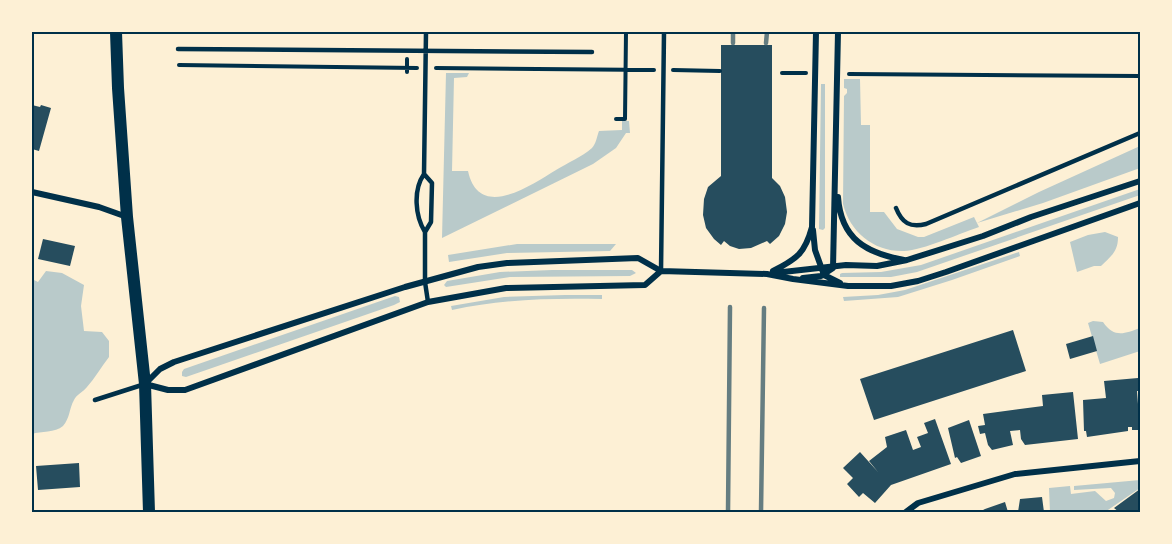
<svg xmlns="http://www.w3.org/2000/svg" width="1172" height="544" font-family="Cabin,sans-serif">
<rect width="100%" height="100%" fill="#fdf0d5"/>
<path fill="#b9caca" d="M446,73H469L467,77L454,78L452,171H468C479,221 530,186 556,170C567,163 582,157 592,148C596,144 597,136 599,131L622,130V121H629L630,133H626L616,148L593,164L442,238Z
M844,79H860L861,125H870V212H884L897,229L918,237H924L974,217L977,223L1039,192L1140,146V168L1043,203L977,223L979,227C958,234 924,250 904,251C874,252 850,232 843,204L844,96L847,93V89L844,88Z
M821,84H825V228L823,230L819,229Z
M1140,189V195L917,272L891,277H840V274L842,273L881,272L921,265Z
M1105,232L1118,237C1118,252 1111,256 1101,266H1094L1077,272L1070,242L1088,235Z
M517,244H616L610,251L507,253L449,262L448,255Z
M1019,252L1020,256L952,280L898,297L844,301L843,297L878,295L905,290Z
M552,270H632L636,273L630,276L510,277L446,287L444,285L447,281L500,272Z
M46,271L62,273L84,285L81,306L84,331L102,332L109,341V357C101,367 95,378 87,387C83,392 76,395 74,400C69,409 70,418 63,426C55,433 41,431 32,434V279L38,282Z
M565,295H602V299C551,298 502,299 452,310L451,306L504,297Z
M395,296L399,297L400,302L394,305L186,377L182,376V372L184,369Z
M1093,321L1103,322C1114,338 1124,334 1140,328V351L1100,364L1088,323Z
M1140,480V488L1105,512H1050L1049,488L1070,486L1071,494L1095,491L1106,501L1114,498L1115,493L1111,488L1074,490V486Z"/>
<path fill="#264d5e" d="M721,45H772V178L780,186L785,197L787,212L785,224L779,236L770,244L767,241L751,248L739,249L730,246L724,241L721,245L714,239L706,228L703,215L704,199L708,187L721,176Z
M32,105L40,107L41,105L51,108L39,151L32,149Z
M43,239L75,246L70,266L38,259Z
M1013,330L1026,371L874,420L860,379Z
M1093,336L1097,351L1070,359L1066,344Z
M1138,378L1139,391H1137L1140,430H1132V427H1128V431L1087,437L1086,431H1084L1083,400L1106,398L1104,381Z
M1073,392L1078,439L1025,445L1021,439L1020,430L1010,431L1013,445L992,450L988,445L985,433L980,434L978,426L985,425L983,414L1043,406L1042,395Z
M935,419L951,464L891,485L875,503L863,493L859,497L847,484L853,478L843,468L860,452L878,472L869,461L887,447L885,437L906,430L913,450L921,447L917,437L928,433L924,423Z
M969,420L981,456L961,463L957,457L955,458L948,428Z
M79,463L80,487L38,490L36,466Z
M1140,489V512H1119L1114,508Z
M1042,497L1044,512H1018L1020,499Z
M1005,502L1008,512H979L985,509Z"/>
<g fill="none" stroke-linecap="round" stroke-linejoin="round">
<path stroke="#003049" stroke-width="4" d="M407,59V72
M179,65L417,68
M436,68L654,70
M673,70L720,71
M782,73H806
M849,74L1140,76
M616,119H625L626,32"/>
<path stroke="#003049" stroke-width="4.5" d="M178,49L592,52
M424,174L432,183L431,222L425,232V282L428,302
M896,208C902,223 910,228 926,224L1140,133
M425,232C415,216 413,190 424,174L426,32
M661,271L664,32
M95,400L145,384"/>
<path stroke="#003049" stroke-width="6" d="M32,192L99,207L127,217
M838,197C841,239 866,253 904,260
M813,230L815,250L824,275L840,283
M661,271L638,258L507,263L478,267L405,287L174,362L160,369L145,384L168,390H185L428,302L506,288L645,285L661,271L767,274L793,279L848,286H891L918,281L946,272L1140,203
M773,271C797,259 805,253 812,227L816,32
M774,273L846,265L877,266L907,260L983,236L1031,217L1140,181
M803,278L821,276L833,268L838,32
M906,512L918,503L1015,474L1140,461"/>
<path stroke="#003049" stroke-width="12" d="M116,32L118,88L127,217L145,384L149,512"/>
<path stroke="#657d81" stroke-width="4.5" d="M733,32V43
M766,43L767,32
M728,512L730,307
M761,512L764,308"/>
</g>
<rect width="1172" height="544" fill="none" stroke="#fdf0d5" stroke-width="66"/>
<rect x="33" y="33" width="1106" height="478" fill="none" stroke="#003049" stroke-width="2"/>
</svg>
